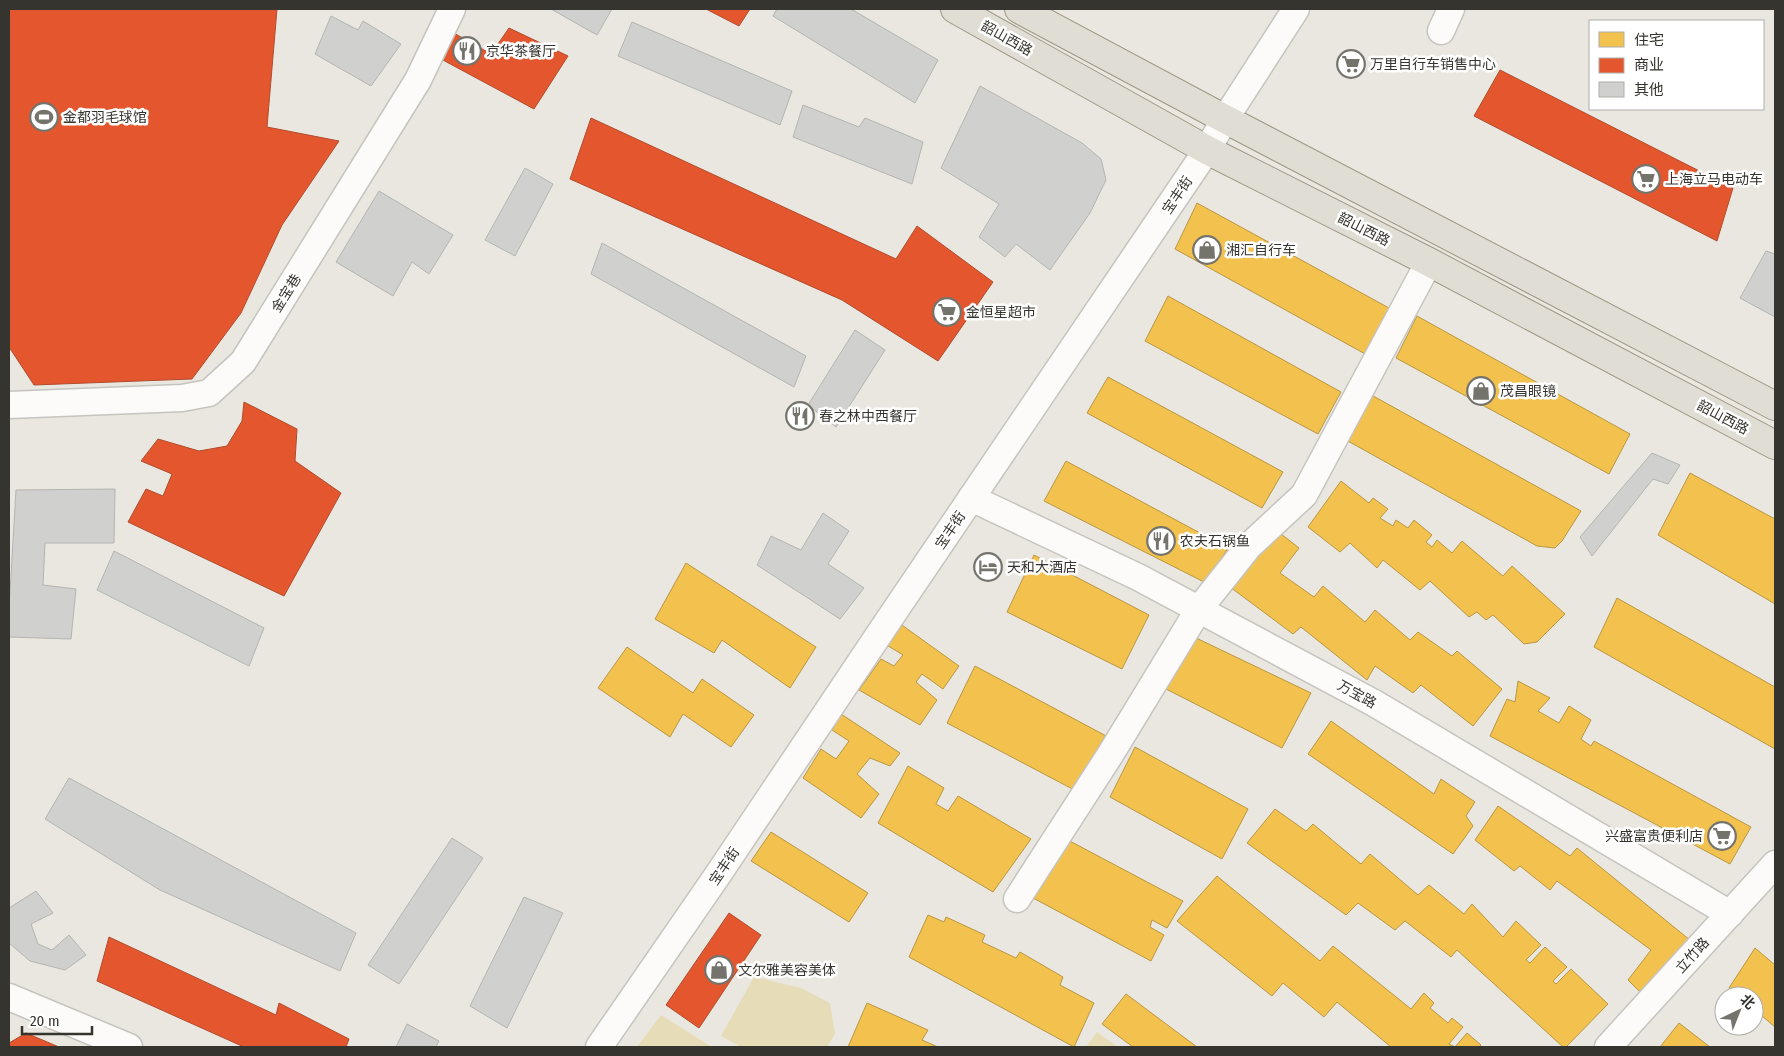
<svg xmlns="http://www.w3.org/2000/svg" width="1784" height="1056" font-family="'Fira Sans Condensed','Noto Sans SC',sans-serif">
<rect width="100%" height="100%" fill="#e9e7df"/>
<path fill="#e6dcb8" d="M754,977L801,988L830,1003L835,1034L827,1047H741L721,1036Z
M661,1015L712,1047H637Z
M1097,1032L1118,1047H1086Z"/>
<path fill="#f2c14e" stroke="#b99744" d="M1197,203L1389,308L1367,355L1175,249Z
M1168,296L1341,392L1318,434L1145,341Z
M1417,316L1630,434L1609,474L1396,358Z
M1108,377L1283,472L1262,508L1087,413Z
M1366,392L1581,511L1562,541L1555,548L1537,546L1346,440Z
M1066,461L1228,548L1206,583L1044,501Z
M1690,473L1775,519V604L1658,535Z
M1341,481L1369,503L1373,498L1388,509L1380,518L1393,526L1396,520L1408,528L1414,520L1432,535L1426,542L1432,547L1437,540L1452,553L1462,541L1503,576L1512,566L1565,614L1537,642L1524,644L1493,615L1486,620L1477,612L1469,617L1430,581L1420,590L1383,560L1377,568L1350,543L1340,552L1308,527Z
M1276,530L1299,548L1280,573L1314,597L1323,586L1365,622L1375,610L1410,640L1418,632L1452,656L1457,651L1502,689L1473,726L1421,685L1413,693L1375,666L1367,680L1301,627L1293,634L1230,587Z
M1034,555L1149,615L1122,669L1007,612Z
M686,563L816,647L790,688L722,640L714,653L655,619Z
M1617,598L1775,687V749L1594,647Z
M899,623L959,666L943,689L922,674L916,682L937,700L920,725L859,690L881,659L894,666L903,655L885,644Z
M1192,636L1311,693L1282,748L1164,688Z
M627,647L693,693L702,679L754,715L731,747L683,714L670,737L598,688Z
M975,666L1110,738L1082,794L947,723Z
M1518,681L1550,698L1538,711L1559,723L1569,706L1591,720L1581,739L1591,746L1594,741L1751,827L1730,864L1490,736L1507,699L1515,702Z
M841,714L900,753L890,766L870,758L857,774L879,794L861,818L803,778L821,749L836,759L849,741L832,730Z
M1331,721L1434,794L1441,779L1475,802L1466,816L1473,826L1453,854L1308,754Z
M1135,747L1248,809L1222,859L1110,797Z
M908,766L944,788L936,804L948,811L958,796L1031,839L993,892L878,823Z
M1498,806L1570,856L1577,848L1696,945L1646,998L1628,980L1651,950L1557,881L1550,890L1520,866L1514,871L1475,840Z
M1275,809L1306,831L1313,824L1361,864L1370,854L1418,895L1429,885L1464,914L1472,904L1503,937L1516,921L1541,945L1526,960L1530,963L1545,947L1567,967L1553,981L1556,984L1571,969L1608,1004L1566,1047H1563L1457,950L1451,957L1405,921L1395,930L1358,903L1346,915L1247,843Z
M771,832L868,893L849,922L751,861Z
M1066,839L1183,901L1167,928L1152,920L1150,927L1164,935L1151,961L1033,898Z
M1217,876L1320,961L1333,946L1411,1009L1424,993L1434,1003L1430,1008L1448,1023L1452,1018L1463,1027L1449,1044L1455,1047H1391L1337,1002L1324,1017L1283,983L1272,996L1177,921Z
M928,915L944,922L946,917L985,935L982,942L1016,958L1020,952L1063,977L1060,985L1094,1003L1074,1047L909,957Z
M1755,948L1775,965V1027L1754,1009V996H1738L1729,988Z
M1126,994L1197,1047H1133L1102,1024Z
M867,1003L928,1030L922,1040L938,1047H848Z
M1679,1023L1710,1047H1660Z
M1467,1033L1481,1045L1479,1047H1455Z"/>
<path fill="#e4572e" stroke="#b04c2e" d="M9,9H277L267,127L339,141L282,225L241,313L192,379L34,385L9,347Z
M706,9H750L739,26Z
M509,28L568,56L534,109L441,59L452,32L491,54Z
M1500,70L1733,188L1717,241L1474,116Z
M591,118L896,259L917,226L993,282L938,361L842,300L570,179Z
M244,402L297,429L295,461L341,493L284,596L128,522L146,489L163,496L172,474L141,461L158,439L199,451L227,446L242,421Z
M729,913L761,935L699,1028L666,1005Z
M109,937L276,1015L279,1003L349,1039L346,1047H244L97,981Z
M26,1033L59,1047H9V1043Z"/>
<path fill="#d0d0ce" stroke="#b4b4b2" d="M551,9H612L597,35Z
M777,9H851L938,60L915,103L773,16Z
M331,16L358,30L363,21L401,44L371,86L315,54Z
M632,22L792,91L780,125L618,56Z
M980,86L1082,143L1101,159L1106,180L1090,213L1050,270L1016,244L1005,257L979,237L999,204L941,168Z
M803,105L859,127L865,118L923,142L912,184L793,137Z
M525,168L553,184L515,256L485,240Z
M379,191L453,235L429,274L412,262L393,296L336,262Z
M602,243L806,356L794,387L591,274Z
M1766,251L1775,254V317L1740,298Z
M855,330L885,350L836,427L808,405Z
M1652,453L1680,465L1668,484L1653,479L1592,556L1580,537Z
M115,489L114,543H45L43,585L76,589L71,639L9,637V609L16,490Z
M823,513L849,531L828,564L864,588L840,619L757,565L771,536L801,550Z
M114,551L264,628L249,666L97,590Z
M69,778L356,933L340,971L160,890L45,819Z
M452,838L483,858L399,984L368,965Z
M36,891L53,913L31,924L38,944L52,950L69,935L86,955L65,970L30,961L9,943V908Z
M524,897L563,913L507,1028L470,1006Z
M407,1024L439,1041L436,1047H396Z"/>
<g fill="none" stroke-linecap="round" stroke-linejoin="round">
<defs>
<path id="minor" d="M1441,31L1451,9
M9,405L182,398L209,393L243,362L418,80L452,9
M971,498L1138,577L1374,703L1730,914
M1017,899L1110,755L1199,609L1249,546L1304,495L1429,262
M9,997L129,1047
M599,1047L717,876L888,621L1207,150L1225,119L1296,9
M1608,1047L1775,864"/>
<path id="primary" d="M955,9L1207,150L1429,262L1775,445
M1019,9L1225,119L1775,406"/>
</defs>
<use href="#minor" stroke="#c5c4be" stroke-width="29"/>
<use href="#primary" stroke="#9d9885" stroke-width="30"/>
<use href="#minor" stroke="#fcfbfa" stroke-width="26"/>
<use href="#primary" stroke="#e0ded4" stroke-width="28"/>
</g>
<defs>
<symbol id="restaurant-ring" viewBox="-11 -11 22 22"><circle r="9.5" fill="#fff" stroke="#74736c" stroke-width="1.5"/><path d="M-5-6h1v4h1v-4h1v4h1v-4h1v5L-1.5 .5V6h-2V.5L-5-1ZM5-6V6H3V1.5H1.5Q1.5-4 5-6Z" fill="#74736c"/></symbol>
<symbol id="supermarket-ring" viewBox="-11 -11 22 22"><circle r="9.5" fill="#fff" stroke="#74736c" stroke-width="1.5"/><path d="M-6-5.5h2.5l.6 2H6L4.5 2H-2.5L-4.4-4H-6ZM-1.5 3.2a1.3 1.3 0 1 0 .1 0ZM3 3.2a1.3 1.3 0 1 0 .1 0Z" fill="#74736c"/></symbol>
<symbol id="stadium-ring" viewBox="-11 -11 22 22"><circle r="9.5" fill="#fff" stroke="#74736c" stroke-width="1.5"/><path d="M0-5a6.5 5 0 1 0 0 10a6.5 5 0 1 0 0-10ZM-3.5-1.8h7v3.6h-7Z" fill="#74736c"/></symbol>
<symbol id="shop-ring" viewBox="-11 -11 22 22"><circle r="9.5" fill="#fff" stroke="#74736c" stroke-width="1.5"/><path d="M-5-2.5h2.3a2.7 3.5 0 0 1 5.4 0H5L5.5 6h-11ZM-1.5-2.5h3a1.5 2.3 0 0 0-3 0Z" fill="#74736c"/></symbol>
<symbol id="hotel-ring" viewBox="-11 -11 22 22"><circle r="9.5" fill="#fff" stroke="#74736c" stroke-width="1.5"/><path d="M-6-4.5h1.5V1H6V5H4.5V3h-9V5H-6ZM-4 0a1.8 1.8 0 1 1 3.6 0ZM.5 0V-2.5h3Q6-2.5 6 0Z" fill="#74736c"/></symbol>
</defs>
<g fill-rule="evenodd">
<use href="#restaurant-ring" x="451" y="35" width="32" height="32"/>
<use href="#supermarket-ring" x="1335" y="48" width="32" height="32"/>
<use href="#stadium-ring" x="28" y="101" width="32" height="32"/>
<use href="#supermarket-ring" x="1630" y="163" width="32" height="32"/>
<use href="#shop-ring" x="1191" y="234" width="32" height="32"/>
<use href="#supermarket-ring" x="931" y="296" width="32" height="32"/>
<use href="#shop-ring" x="1465" y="375" width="32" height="32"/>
<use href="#restaurant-ring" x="784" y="400" width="32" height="32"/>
<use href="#restaurant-ring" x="1145" y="525" width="32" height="32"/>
<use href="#hotel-ring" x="972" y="551" width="32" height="32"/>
<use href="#supermarket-ring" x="1706" y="820" width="32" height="32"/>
<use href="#shop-ring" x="703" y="954" width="32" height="32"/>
</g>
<g text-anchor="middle" stroke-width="5" stroke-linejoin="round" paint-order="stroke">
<g font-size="14" fill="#35342e" stroke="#fff">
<text transform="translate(1007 38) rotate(29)" y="5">韶山西路</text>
<text transform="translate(1177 195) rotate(-56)" y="5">宝丰街</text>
<text transform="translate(1364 229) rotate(27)" y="5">韶山西路</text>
<text transform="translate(286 293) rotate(-58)" y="5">金宝巷</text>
<text transform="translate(1723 417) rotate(28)" y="5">韶山西路</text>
<text transform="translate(950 530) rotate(-56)" y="5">宝丰街</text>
<text transform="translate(1357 694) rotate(29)" y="5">万宝路</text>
<text transform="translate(724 866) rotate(-56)" y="5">宝丰街</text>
<text transform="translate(1692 955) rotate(-48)" y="5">立竹路</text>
</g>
<g font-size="14" fill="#35342e" stroke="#fff" text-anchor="start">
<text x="486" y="56">京华茶餐厅</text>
<text x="1370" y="69">万里自行车销售中心</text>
<text x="63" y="122">金都羽毛球馆</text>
<text x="1665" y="184">上海立马电动车</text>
<text x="1226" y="255">湘汇自行车</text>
<text x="966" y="317">金恒星超市</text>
<text x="1500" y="396">茂昌眼镜</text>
<text x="819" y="421">春之林中西餐厅</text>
<text x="1180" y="546">农夫石锅鱼</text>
<text x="1007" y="572">天和大酒店</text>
<text x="1703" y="841" text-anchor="end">兴盛富贵便利店</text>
<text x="738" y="975">文尔雅美容美体</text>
</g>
</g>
<rect width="1784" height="1056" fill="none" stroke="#35342e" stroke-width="20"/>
<rect x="1589" y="20" width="175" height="90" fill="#ffffff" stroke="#aeaeab"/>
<rect x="1599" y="32" width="25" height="15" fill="#f2c14e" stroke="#aeaeab"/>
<text x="1634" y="45" font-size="15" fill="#35342e">住宅</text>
<rect x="1599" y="58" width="25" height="15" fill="#e4572e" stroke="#aeaeab"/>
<text x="1634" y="70" font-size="15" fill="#35342e">商业</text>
<rect x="1599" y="82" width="25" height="15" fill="#d0d0ce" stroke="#aeaeab"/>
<text x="1634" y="95" font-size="15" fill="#35342e">其他</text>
<g transform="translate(1739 1011) rotate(43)"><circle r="24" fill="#ffffff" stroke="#aeaeab"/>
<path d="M0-4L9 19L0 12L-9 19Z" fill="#74736c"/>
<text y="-8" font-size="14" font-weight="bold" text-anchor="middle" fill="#35342e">北</text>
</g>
<path d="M22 1026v8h70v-8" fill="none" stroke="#35342e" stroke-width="2.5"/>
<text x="30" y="1026" font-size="15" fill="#35342e" stroke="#ffffff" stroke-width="4" paint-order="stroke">20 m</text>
</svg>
